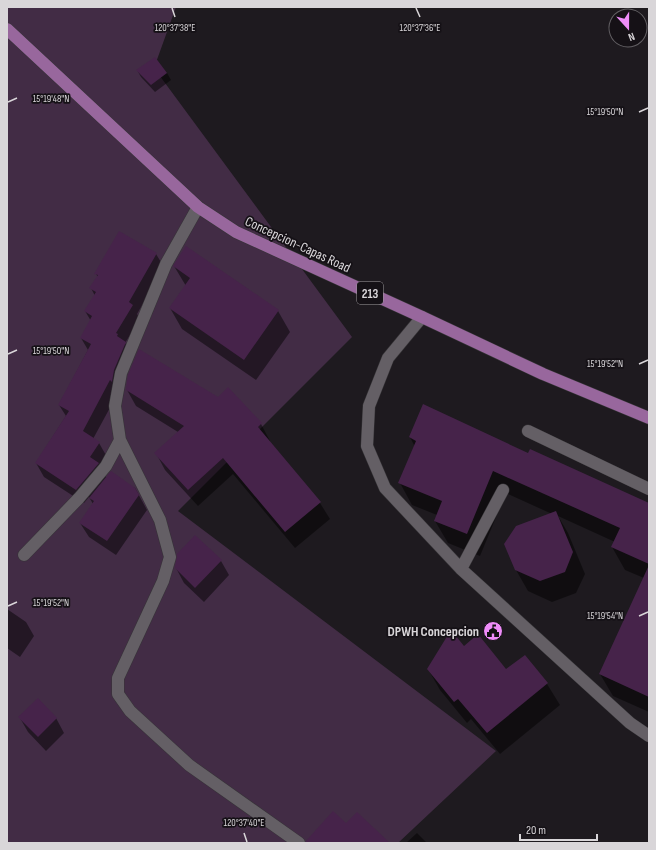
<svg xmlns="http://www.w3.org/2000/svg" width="656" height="850" font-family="'Sofia Sans Condensed',sans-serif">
<rect width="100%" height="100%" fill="#1e1a1f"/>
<path fill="#422c45" d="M7,7H176L154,68L352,337L178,511L496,751L398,843H7Z"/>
<path fill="#0007" d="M137,70L167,73L171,80L155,92L141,77Z
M156,254L164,267L137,314L140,319L125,343L133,356L118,393L93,439L99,443L107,457L100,467L107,479L135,488L147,510L116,555L89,537L80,523L93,504L89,497L84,503L44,477L36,463L66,416L59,405L88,350L81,338L91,321L85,311L95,296L91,288L98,277L96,274Z
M174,266L278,311L290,332L256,380L182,329L170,308L186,286Z
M127,390L261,424L270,441L269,442L320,503L330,519L295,548L233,474L198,506L165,470L156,453L178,432L136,406Z
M410,437L528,455L649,504V712L613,696L600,674L644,578L625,570L612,547L615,542L558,516L568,533L585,574L576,593L552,602L528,591L516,570L552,514L506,493L480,556L448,543L435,521L437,515L412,505L400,483L415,447Z
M221,561L229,575L204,602L184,583L176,568Z
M7,609L26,622L34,636L20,657L7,648Z
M464,648L506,671L524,656L547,684L560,705L500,754L471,719L467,723L440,690L428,669Z
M20,718H56L64,733L46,751L28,732Z
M417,833L427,843H406Z"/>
<path fill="#46234a" d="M155,57L167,73L151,85L136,70Z
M119,231L157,253L129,302L133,305L116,333L118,334L117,336L126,342L114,370L112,382L110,380L83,431L100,442L90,457L99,463L76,490L35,463L69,411L58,405L91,344L80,338L92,316L84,311L96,292L89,288L98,275L94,274Z
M186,246L279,310L244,360L169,308L190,278L173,266Z
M139,349L218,397L228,387L262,423L258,427L321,502L285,532L223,458L188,490L154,453L184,426L126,390L128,375Z
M423,404L528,453L530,449L649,503V564L611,547L620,528L493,471L467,534L434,521L442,501L398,483L416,441L409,437Z
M111,471L135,488L139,495L107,541L79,523L94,501L89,498Z
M556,511L573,552L565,572L540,581L515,570L504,544L516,526Z
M195,535L222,560L195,588L175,568L177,554Z
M649,565V697L599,674Z
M451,630L464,646L478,634L506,669L525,655L548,683L487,733L458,699L454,702L427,669Z
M38,698L57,718L38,737L18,717Z
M333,811L346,823L357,812L390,843H306V841Z"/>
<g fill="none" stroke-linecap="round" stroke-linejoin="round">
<defs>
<path id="lane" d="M422,317L388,358L369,406L367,446L385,488L461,569L630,723L649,736
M528,431L649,489
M461,569L503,490"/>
<path id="street" d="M198,207L166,264L121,373L115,406L120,440L160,520L170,557L163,581L118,678V694L130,711L189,765L299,843
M24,555L79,498L106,466L120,440"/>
<path id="primary" d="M7,29L198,207L236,232L422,317L543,374L649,418"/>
</defs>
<use href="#lane" stroke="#363437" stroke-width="13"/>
<use href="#street" stroke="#363437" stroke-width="13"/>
<use href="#primary" stroke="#363437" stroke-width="13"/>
<use href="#lane" stroke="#645f65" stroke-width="12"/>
<use href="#street" stroke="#645f65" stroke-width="12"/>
<use href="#primary" stroke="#98679d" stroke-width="12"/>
</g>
<path fill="none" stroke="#d9d6d9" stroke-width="1.5" d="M172,8L175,17M416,8L420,17M8,102L17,98M639,112L648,108M8,354L17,350M639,364L648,360M8,606L17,602M639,616L648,612M244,833L247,842"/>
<defs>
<symbol id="civic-disc" viewBox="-11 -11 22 22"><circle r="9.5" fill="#ee8cf8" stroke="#151116"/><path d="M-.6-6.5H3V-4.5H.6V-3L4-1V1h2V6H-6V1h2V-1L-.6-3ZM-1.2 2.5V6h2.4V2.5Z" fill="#111"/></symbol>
</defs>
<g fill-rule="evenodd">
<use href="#civic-disc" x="482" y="620" width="22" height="22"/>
</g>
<g text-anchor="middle" stroke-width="3.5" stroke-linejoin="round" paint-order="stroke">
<rect fill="#151116" stroke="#9e9b9e" stroke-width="1" x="357" y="282" width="26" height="22" rx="3"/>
<g font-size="13" font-weight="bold" fill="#d9d6d9">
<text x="370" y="298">213</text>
</g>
<g font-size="14" fill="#d9d6d9" stroke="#151116">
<text transform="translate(298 244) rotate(25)" y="5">Concepcion-Capas Road</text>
</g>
<g font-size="14" font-weight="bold" fill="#d9d6d9" stroke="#151116" text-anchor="end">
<text x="479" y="636">DPWH Concepcion</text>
</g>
</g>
<g font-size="10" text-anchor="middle" fill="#d9d6d9" stroke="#151116" stroke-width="3.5" stroke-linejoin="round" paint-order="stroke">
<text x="175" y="31">120°37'38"E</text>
<text x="420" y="31">120°37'36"E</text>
<text x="51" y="102">15°19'48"N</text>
<text x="605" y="115">15°19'50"N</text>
<text x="51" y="354">15°19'50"N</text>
<text x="605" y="367">15°19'52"N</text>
<text x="51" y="606">15°19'52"N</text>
<text x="605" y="619">15°19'54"N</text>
<text x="244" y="826">120°37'40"E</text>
</g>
<rect width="656" height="850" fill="none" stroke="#d9d6d9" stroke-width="16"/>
<g transform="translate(628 28) rotate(159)"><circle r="19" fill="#151116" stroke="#636064"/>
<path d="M0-3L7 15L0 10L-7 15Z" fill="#ee8cf8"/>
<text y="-6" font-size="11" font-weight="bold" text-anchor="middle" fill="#d9d6d9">N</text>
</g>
<path d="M520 834v6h77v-6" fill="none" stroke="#d9d6d9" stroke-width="2"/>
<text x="526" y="834" font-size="12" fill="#d9d6d9" stroke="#151116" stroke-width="3" paint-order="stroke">20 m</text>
</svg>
